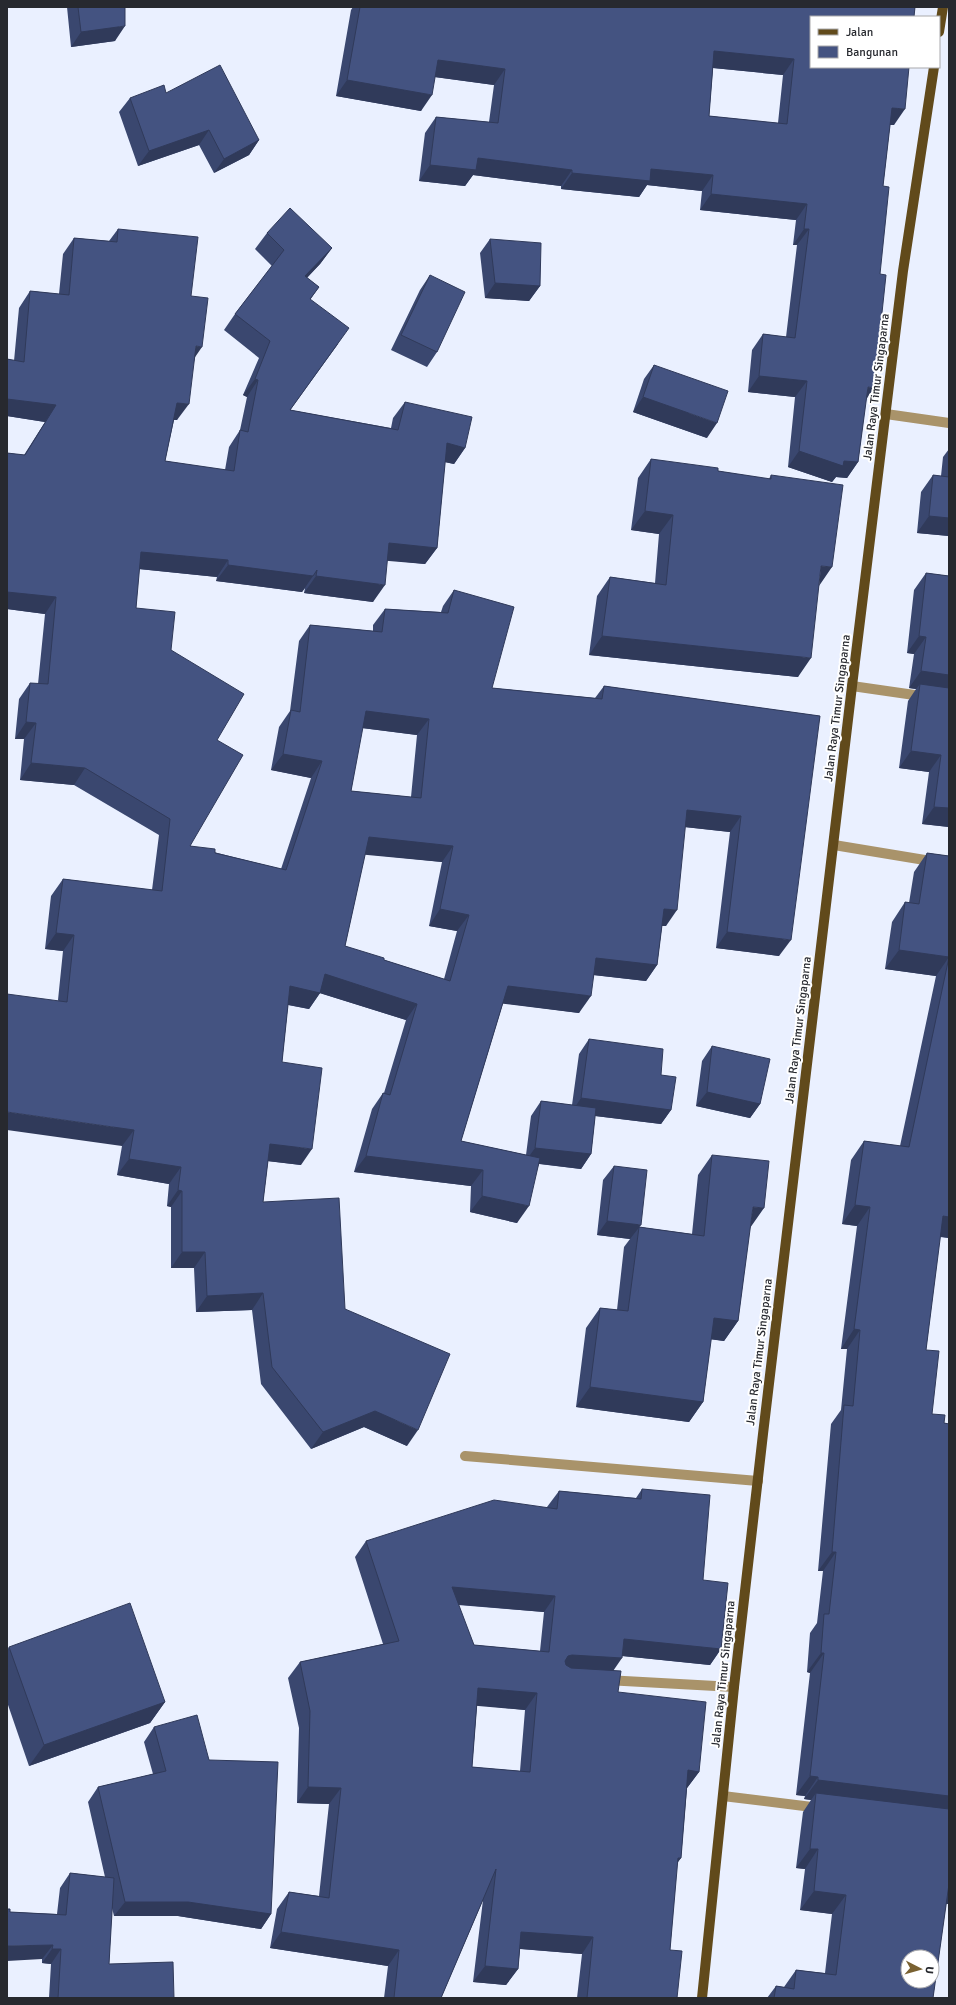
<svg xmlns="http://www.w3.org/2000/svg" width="956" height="2005" font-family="Signika,sans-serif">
<rect width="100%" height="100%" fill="#eaf0ff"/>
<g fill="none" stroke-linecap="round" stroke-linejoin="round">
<path stroke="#a9936a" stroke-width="10" d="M886,414L949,423
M852,686L949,700
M834,845L949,864
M465,1456L758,1481
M606,1680L734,1687
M723,1796L820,1808"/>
<path stroke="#614a1b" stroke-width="10" d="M939,32L943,7
M702,1998L734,1687L763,1434L852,686L903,271L934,67"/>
</g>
<path fill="#3a476f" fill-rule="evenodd" d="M67,7H125L115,41L71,47Z
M353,7H915L894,125H890L883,186L866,399L858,462L847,478L836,477L832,482L788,467L795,397L748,392L752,350L763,334L786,337L797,245H793L796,220L700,210L702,191L647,185L639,197L561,189V186L473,175L465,186L419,181L425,133L436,117L489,122L494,85L435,77L421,111L336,96L351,10ZM713,68L783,75L778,123L709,116Z
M166,93L259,140L249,155L214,173L199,145L138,166L119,112L130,98Z
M118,229L191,296L195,358L177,420H174L165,461L225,470L229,447L240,430L247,397L243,395L259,358L224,330L235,314L272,266L255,249L267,233L332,248L320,264L307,278L319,287L310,300L338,344L290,410L391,428L393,418L405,402L465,448L454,464L445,462L437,548L425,564L387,560L373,602L304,593L305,588L302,592L216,581L217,577L139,569L136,608L171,650L217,740L190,846L281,869L311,778L271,770L279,727L290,711L299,641L310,625L373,631V625L385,609L441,612L443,606L454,590L492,688L595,698L604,686L820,716L779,956L716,948L730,832L685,827L666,926H662L657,965L646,981L594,975L579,1013L503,1003L461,1141L526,1155L531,1116L541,1101L572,1105L579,1054L589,1039L661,1075L671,1110L661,1124L595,1116L591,1154L581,1169L539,1164L517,1223L470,1212L471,1186L354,1172L372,1109L383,1093H384L406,1020L320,993L309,1009L288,1005L282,1062L301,1165L268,1161L263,1202L345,1309L407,1446L364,1427L311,1449L261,1384L252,1310L196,1312L194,1268H171V1207L167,1206L169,1184L117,1175L122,1146L58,1000L63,951L45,949L51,896L63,879L152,890L159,835L74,785L20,780L24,739H15L19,699L30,683L38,684L45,614L7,609V453L24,455L45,422L7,416V359L14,361L19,308L30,291L59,294L63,254L74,238L109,241ZM362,728L417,735L411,797L351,791ZM365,854L442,862L429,926L457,931L444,979L384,960L345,946Z
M490,239L540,286L529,301L485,298L480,253Z
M430,275L437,352L427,367L391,350L420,290Z
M654,365L707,438L633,412L644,379Z
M949,449V536L917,533L921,492L933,475L941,476L943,457Z
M651,459L718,471L769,479L771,475L819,586L798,677L589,655L597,596L610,577L655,583L659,534L631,530L638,478Z
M926,573L949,576V827L922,824L929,772L899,768L908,701L916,689L909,688L914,654L907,653L914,590Z
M927,853L949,856V1238L940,1237L926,1350L932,1414L944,1423L949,1424V1904H946L933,1998H767L776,1986L784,1987L796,1970L825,1973L832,1914L800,1910L805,1869L796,1868L803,1812L811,1800L804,1799L805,1796L796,1795L810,1673L807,1672L810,1633L817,1623L823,1571H818L831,1424L841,1410L847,1349H841L857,1226L842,1224L851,1160L864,1141L900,1146L936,976L885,969L892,922L905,902L909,903L914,872Z
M712,1046L760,1104L750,1118L696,1106L702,1061Z
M712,1155L750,1227L738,1321L724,1341L711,1339L703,1402L689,1422L576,1407L586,1328L600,1308L617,1310L624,1247L630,1239L597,1235L603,1180L614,1166L639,1227L692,1234L698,1175Z
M642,1489L703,1580L721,1649L710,1665L622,1656L613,1670L618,1692L699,1772L687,1788L681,1858L677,1863L670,1950L677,1998H577L582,1954L520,1949L518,1969L506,1985L473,1982L483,1900L441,1998H384L388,1966L270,1948L277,1909L289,1892L319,1896L329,1804L297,1803L299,1728L288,1678L300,1662L383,1644L355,1557L366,1541L547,1507L559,1491L636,1498ZM458,1605L544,1612L540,1651L474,1645ZM477,1705L525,1710L520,1771L472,1767Z
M9,1647L165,1702L150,1723L29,1766L7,1702V1650Z
M154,1727L209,1760L271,1914L261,1929L178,1916H114L112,1908L109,1964L174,1998H49L51,1964L42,1963V1959L10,1912L57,1914L60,1888L70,1873L105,1877L88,1802L98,1787L153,1774L144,1742Z"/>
<path fill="#303a5a" d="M125,26L115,41L71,47L81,32Z
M714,51L794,59L783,75L703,67Z
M438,60L505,69L494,85L427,76Z
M347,80L432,95L421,111L336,96Z
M892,108L905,109L894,125L881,124Z
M209,130L199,145L138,166L149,151Z
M259,140L249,155L214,173L224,159Z
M478,158L572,170L561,186L473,175L465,186L419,181L430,165Z
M651,169L713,175L702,191L647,185L639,197L561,189L572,173Z
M711,194L807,204L796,220L700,210Z
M804,229H809L797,245H793Z
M332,248L320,264L293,292L305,276Z
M495,283L540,286L529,301L485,298Z
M196,346L202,347L191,363Z
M759,376L807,381L795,397L748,392Z
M255,379L258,380L247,397L243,395Z
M868,387L874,388L863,404Z
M643,397L717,423L707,438L633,412Z
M7,399L56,405L45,422L7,416Z
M177,403L189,404L177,420L166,419Z
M447,443L465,448L454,464L435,460Z
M799,451L858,462L847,478L836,477L832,482L788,467Z
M645,511L673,515L659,534L631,530Z
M929,516L949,518V536L917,533Z
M389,543L437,548L425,564L377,560Z
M141,552L228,560L217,577L129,568Z
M228,565L313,576L302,592L216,581Z
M821,566L832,567L819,586Z
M316,576L385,585L373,602L304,593Z
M7,592L56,597L45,614L7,609Z
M602,636L811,658L798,677L589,655Z
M919,636L926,637L914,654L907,653Z
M921,671L949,675V693L920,684L916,689L909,688Z
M366,711L429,719L417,735L354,727Z
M26,722L36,723L24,739H15Z
M911,751L941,755L929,772L899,768Z
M283,754L322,761L311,778L271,770Z
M31,763L85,768L74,785L20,780Z
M934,807L949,808V827L922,824Z
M687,810L741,816L730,832L675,826Z
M369,837L453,846L442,862L357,854Z
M440,909L469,915L457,931L429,926Z
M664,909L677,910L666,926L653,925Z
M727,932L791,940L779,956L716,948Z
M56,933L74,935L63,951L45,949Z
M899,950L949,957L936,976L885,969Z
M596,958L657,965L646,981L584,974Z
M325,974L417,1004L406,1020L313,991Z
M290,986L320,993L309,1009L279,1003Z
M508,986L591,996L579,1013L497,1003Z
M707,1092L760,1104L750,1118L696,1106Z
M581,1098L671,1110L661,1124L571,1113Z
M7,1112L134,1130L122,1146L7,1130Z
M270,1144L312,1149L301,1165L258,1160Z
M535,1148L591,1154L581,1169L525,1162Z
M366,1156L483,1170L471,1186L354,1172Z
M129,1159L181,1167L169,1184L117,1175Z
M178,1190L182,1191L171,1207L167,1206Z
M482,1196L529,1206L517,1223L470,1212Z
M855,1205L870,1207L857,1226L842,1224Z
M753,1207L764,1208L750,1228Z
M943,1216L949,1217V1238L930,1235Z
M607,1221L641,1225L630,1239L597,1235Z
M182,1252H205L194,1268H171Z
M263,1293L252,1310L196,1312L207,1296Z
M714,1318L738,1321L724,1341L700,1338Z
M854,1329L860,1330L847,1349H841Z
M590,1387L703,1402L689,1422L576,1407Z
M375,1411L418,1430L407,1446L364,1427L311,1449L323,1432Z
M832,1552H836L823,1571H818Z
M452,1587L555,1596L544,1612L440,1603Z
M624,1639L721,1649L710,1665L613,1655Z
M821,1653H824L810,1673L807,1672Z
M572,1655L622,1658L611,1674L557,1672L568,1656Z
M478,1688L537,1693L525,1710L467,1705Z
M165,1702L150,1723L29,1766L44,1745Z
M688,1770L699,1772L687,1788L677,1787Z
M810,1776L818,1777L805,1796L796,1795Z
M818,1780L949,1796V1816L816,1793L811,1800L804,1799Z
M308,1787L341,1788L329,1804L297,1803Z
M810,1849H818L805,1869L796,1868Z
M678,1858H681L669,1874Z
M949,1884V1904L936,1903Z
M814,1891L846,1895L832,1914L800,1910Z
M125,1902H188L271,1914L261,1929L178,1916H114Z
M281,1932L399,1950L388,1966L270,1948Z
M521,1932L593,1937L582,1954L510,1948Z
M53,1945L42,1959L7,1961V1946Z
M52,1949H61L51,1964L42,1963Z
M485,1966L518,1969L506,1985L473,1982Z"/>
<path fill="#445381" stroke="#303a5a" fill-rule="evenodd" d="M78,7H125V26L81,32Z
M360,7H915L914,17H811V67H909L905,109L892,108L883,186L889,187L880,274L886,275L874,388L868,387L858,462L844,461L843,466L799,451L807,381L759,376L763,334L795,338L809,229H804L807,204L711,194L713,175L651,169L650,181L572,173V170L478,158L476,170L430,165L436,117L498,123L505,69L438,60L432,95L347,80ZM714,51L794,59L787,124L709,116Z
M220,65L259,140L224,159L209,130L149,151L130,98L164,85L166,93Z
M290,208L332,248L305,276L319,287L310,299L349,328L290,410L398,430L405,402L472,417L465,448L447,443L437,548L389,543L385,585L316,576L317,570L313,576L228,565V560L141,552L136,608L175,612L171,650L244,694L217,740L243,755L190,846L215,849V853L286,870L322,761L283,754L291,710L300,712L310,625L382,632L385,609L448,613L454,590L514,607L492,688L602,699L604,686L820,716L791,940L727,932L741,816L687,810L677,910L664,909L657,965L596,958L591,996L508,986L461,1141L540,1158L529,1206L482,1196L483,1170L366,1156L383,1093L390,1095L417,1004L325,974L320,993L290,986L282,1062L322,1068L312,1149L270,1144L263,1202L339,1198L345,1309L450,1354L418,1430L375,1411L323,1432L272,1367L263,1293L207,1296L205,1252H182V1191L178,1190L181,1167L129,1159L134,1130L7,1112V994L67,1002L74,935L56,933L63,879L162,891L170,819L85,768L31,763L36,723L26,722L30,683L48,684L56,597L7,592V453L25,455L56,405L7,399V359L24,362L30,291L69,295L74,238L117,242L118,229L198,237L191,296L208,298L202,347L196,346L189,404L177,403L165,461L234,471L240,430L248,432L258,380L255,379L270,341L235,314L284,250L267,233ZM366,711L429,719L421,798L351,791ZM369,837L453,846L440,909L469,915L450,981L384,960V958L345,946Z
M490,239L541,243L540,286L495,283Z
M430,275L465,292L437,352L401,335Z
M654,365L728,391L717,423L643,397Z
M651,459L718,468V471L771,479V475L843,485L832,567L821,566L811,658L602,636L610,577L666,585L673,515L645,511Z
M933,475L949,477V518L929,516Z
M926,573L949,576V675L921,671L926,637L919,636Z
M920,684L949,688V808L934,807L941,755L911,751Z
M927,853L949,856V1217L943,1216L926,1350L939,1351L932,1414L945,1415L944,1423L949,1424V1796L818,1780V1777L810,1776L824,1653H821L824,1614H829L836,1552H832L844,1405L853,1406L860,1330L854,1329L870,1207L855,1205L864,1141L909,1147L949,957L899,950L905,902L919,904Z
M589,1039L663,1049L661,1075L676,1077L671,1110L581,1098Z
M712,1046L770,1059L760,1104L707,1092Z
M541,1101L596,1108L591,1154L535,1148Z
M712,1155L769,1161L764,1208L753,1207L738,1321L714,1318L703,1402L590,1387L600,1308L628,1311L639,1227L704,1236Z
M614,1166L647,1170L641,1225L607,1221Z
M642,1489L710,1495L703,1580L728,1583L721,1649L624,1639L622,1658L572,1655L568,1656L565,1661L566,1665L571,1668L621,1671L618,1692L706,1702L699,1772L688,1770L681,1858H678L670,1950L682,1951L677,1998H587L593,1937L521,1932L518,1969L485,1966L496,1869L441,1998H394L399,1950L281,1932L289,1892L329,1898L341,1788L308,1787L310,1711L300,1662L399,1641L366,1541L494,1500L557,1509L559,1491L641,1499ZM452,1587L555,1596L549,1652L474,1645ZM478,1688L537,1693L530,1772L472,1767Z
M130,1603L165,1702L44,1745L9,1647Z
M197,1715L209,1760L278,1762L271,1914L188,1902H125L98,1787L166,1771L154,1727Z
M816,1793L949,1809V1884L933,1998H774L776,1986L794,1989L796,1970L836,1975L846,1895L814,1891L818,1849H810ZM908,1957H932V1981H908Z
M70,1873L114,1878L109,1964L173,1962L174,1998H58L61,1949H52L53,1945L7,1946V1909H10V1912L66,1915Z"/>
<g text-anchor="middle" stroke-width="4" stroke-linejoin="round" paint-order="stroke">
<g font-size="12" fill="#27292f" stroke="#fff">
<text transform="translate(876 387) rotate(-83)" y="4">Jalan Raya Timur Singaparna</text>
<text transform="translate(837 708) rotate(-83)" y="4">Jalan Raya Timur Singaparna</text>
<text transform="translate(798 1030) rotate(-83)" y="4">Jalan Raya Timur Singaparna</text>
<text transform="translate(759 1352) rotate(-83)" y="4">Jalan Raya Timur Singaparna</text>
<text transform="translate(723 1674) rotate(-84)" y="4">Jalan Raya Timur Singaparna</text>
</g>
</g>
<rect width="956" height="2005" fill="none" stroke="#27292f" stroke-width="16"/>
<rect x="810" y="16" width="130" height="52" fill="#ffffff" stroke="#a9a9ac"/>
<rect x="818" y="29" width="20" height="6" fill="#614a1b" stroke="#a9a9ac"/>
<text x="846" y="36" font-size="12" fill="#27292f">Jalan</text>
<rect x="818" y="46" width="20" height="12" fill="#445381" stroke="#a9a9ac"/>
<text x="846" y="56" font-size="12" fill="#27292f">Bangunan</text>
<g transform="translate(920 1969) rotate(96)"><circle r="19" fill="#ffffff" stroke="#a9a9ac"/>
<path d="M0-3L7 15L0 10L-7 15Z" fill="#796131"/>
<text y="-6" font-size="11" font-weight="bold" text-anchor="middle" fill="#27292f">U</text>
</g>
</svg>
